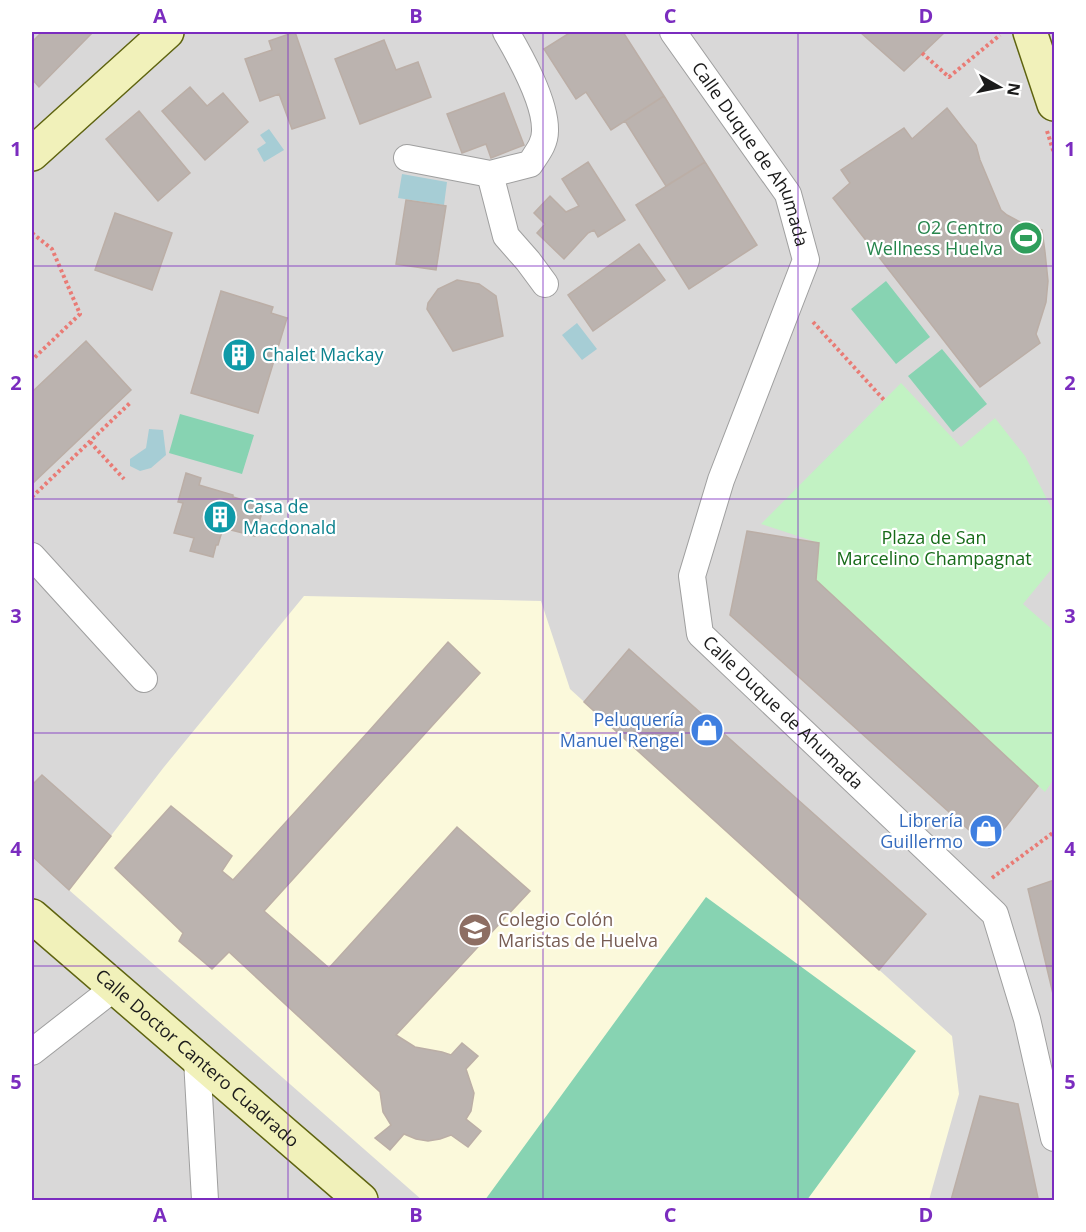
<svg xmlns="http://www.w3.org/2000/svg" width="1086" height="1232" font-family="'Open Sans',sans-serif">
<rect width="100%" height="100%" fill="#ebe8e2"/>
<path fill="#d9d8d8" d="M32,32H1054V1200H32Z"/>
<path fill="#fbf9db" d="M304,596L541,601L570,689L952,1036L959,1094L929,1200H422L69,890L164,767Z"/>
<path fill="#c2f2c3" d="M901,383L961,447L995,418L1025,456L1054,513V566L1023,604L1054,631V779L1045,792L816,580L819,543L761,524Z"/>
<path fill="#87d3b2" d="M886,281L930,337L896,364L851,309Z
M942,349L987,404L953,432L908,376Z
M180,414L254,435L242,474L169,453Z
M706,897L916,1051L807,1200H485Z"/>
<path fill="#a6cdd5" d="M269,129L284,150L264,162L257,149L266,143L260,135Z
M402,174L447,182L444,205L398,198Z
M577,323L597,349L582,360L562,335Z
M149,429L163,430L166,455L151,468L140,471L130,466V459L146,448Z"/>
<path fill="#bbb3af" stroke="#bbaea6" stroke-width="1.5" d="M42,32H93L39,87L32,79V42Z
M295,32L325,118L292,129L279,94L260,101L245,59L272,50L269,41Z
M571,32H623L664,96L611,130L586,92L576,99L544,49Z
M860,32H945L904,71Z
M384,40L396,70L418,62L431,97L360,124L335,59Z
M190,87L207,106L223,93L248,122L205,160L162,111Z
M504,93L524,145L491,158L486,144L462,153L447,114Z
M664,96L705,162L666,186L625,121Z
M947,108L976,145L980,160L1001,210L1007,215L1026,225L1035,227L1042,230L1045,252L1048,281L1046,302L1036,334L1040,343L980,387L833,198L850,183L841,170L904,128L912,139Z
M139,111L190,173L158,201L106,139Z
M588,162L625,220L598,237L594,230L588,233L564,259L537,233L545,224L534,213L550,196L566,212L579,206L562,179Z
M705,162L757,245L689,289L636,205Z
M406,200L446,206L436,270L396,264Z
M115,213L172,233L152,290L95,270Z
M639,244L665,280L593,331L568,295Z
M457,280L479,284L496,296L503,336L453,351L427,309L428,303L438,289Z
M221,291L273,307L271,313L287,318L258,413L191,393Z
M86,341L131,390L32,484V392Z
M186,473L201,478L199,485L233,495V497L264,506L255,536L223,528L218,545H216L213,557L190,551L194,538L174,533L183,503L178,502Z
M747,531L819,543L816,580L1038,786L989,848L730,615Z
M448,642L480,673L264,911L329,968L457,827L530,891L396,1035L415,1047L442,1052L451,1055L462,1043L478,1056L466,1069L474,1093L471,1111L466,1119L481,1131L468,1147L451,1135L440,1139L428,1141L416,1139L404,1134L390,1150L375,1138L391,1125L383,1112L380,1092L229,952L212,969L179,941L183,933L115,868L171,806L232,856L222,871L233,880L369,731Z
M629,649L926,914L879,970L584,702Z
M42,775L111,836L69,890L32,856V785Z
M1054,880V998L1028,889Z
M980,1096L1018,1104L1038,1198L1020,1200H951Z"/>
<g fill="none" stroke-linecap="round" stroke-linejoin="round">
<defs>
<g id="street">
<path id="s1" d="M673,32L788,194L806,260L721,480L692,576L700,634L995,914L1027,1019L1054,1138"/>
<path d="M407,158L490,174L530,164C537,153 545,144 545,131C546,102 520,56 506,32"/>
<path d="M490,174L506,236L528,261L545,284"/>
<path d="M32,556L144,679"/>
<path d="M32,1052L114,988"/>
<path d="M197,1060L205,1200"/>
</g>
<g id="secondary">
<path d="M1030,32L1054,104"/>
<path d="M32,154L167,32"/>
<path id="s2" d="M32,916L361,1200"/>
</g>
</defs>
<use href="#street" stroke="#9f9f9f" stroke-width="28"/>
<use href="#secondary" stroke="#5f6410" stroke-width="36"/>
<path stroke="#e97b75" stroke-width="4" stroke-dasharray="3 3" stroke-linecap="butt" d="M922,53L949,77L1000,35
M1047,131L1054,153
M32,233L52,249L80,314L32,360
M813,322L884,400
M90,442L124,479
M32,497L131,402
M992,878L1054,832"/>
<use href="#street" stroke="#fff" stroke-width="26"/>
<use href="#secondary" stroke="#f1f1ba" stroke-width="33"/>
</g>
<path fill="none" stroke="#7b2cbf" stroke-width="1.5" stroke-opacity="0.55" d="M288,32V1200M543,32V1200M798,32V1200M32,266H1054M32,499H1054M32,733H1054M32,966H1054"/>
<defs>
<symbol id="stadium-disc" viewBox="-11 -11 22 22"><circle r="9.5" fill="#2e9e5b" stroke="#fff"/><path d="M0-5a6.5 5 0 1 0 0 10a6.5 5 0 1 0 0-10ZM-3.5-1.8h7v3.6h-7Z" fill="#fff"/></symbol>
<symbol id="building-disc" viewBox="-11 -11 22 22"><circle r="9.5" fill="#0f9aa8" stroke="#fff"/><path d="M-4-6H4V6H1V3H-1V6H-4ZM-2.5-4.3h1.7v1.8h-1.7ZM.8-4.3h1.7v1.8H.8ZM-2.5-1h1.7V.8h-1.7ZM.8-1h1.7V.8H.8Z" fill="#fff"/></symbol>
<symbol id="shop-disc" viewBox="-11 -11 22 22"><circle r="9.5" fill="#3f7fe0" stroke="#fff"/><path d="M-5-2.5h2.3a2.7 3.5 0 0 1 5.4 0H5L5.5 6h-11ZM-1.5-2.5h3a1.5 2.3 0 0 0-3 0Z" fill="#fff"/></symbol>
<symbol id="school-disc" viewBox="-11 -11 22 22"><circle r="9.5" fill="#8d6e63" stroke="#fff"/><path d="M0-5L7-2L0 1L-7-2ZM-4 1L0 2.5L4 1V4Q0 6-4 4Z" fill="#fff"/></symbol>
</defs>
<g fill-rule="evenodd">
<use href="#stadium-disc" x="1007" y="219" width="38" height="38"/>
<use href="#building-disc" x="220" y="336" width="38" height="38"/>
<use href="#building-disc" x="201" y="498" width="38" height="38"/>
<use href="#shop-disc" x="688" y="711" width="38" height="38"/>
<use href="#shop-disc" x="967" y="812" width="38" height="38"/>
<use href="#school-disc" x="456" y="911" width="38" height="38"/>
</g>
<g text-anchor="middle" stroke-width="4.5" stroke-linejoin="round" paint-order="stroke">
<g font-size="18" fill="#1b1b1b" stroke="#fff">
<text dy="6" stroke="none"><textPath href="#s1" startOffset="146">Calle Duque de Ahumada</textPath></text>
<text dy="6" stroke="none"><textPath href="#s1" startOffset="776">Calle Duque de Ahumada</textPath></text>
<text dy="6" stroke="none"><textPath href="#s2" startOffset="218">Calle Doctor Cantero Cuadrado</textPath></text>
</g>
<g font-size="18" fill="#27864d" stroke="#fff" text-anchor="end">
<text x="1003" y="234">O2 Centro<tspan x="1003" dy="21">Wellness Huelva</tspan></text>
</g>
<g font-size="18" fill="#0d838f" stroke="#fff" text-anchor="start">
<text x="262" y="361">Chalet Mackay</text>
<text x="243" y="513">Casa de<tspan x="243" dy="21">Macdonald</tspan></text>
</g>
<g font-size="18" fill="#176b19" stroke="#fff">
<text x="934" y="544">Plaza de San<tspan x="934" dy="21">Marcelino Champagnat</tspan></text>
</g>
<g font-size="18" fill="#366cbe" stroke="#fff" text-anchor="end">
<text x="684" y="726">Peluquería<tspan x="684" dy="21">Manuel Rengel</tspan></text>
<text x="963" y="827">Librería<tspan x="963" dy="21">Guillermo</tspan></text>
</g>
<g font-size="18" fill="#785e54" stroke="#fff" text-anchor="start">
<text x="498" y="926">Colegio Colón<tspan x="498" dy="21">Maristas de Huelva</tspan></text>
</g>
</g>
<rect width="1086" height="1232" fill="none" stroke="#ffffff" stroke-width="66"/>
<g transform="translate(999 87) rotate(99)" stroke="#ffffff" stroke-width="4.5" paint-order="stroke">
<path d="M0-4.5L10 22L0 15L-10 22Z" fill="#1b1b1b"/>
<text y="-9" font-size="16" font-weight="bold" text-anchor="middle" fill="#1b1b1b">N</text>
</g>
<rect x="33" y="33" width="1020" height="1166" fill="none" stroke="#7b2cbf" stroke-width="2"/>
<g font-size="20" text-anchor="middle" font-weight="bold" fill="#7b2cbf">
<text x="160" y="23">A</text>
<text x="416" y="23">B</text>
<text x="670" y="23">C</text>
<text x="926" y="23">D</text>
<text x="16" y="156">1</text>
<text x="1070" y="156">1</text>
<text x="16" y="390">2</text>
<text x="1070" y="390">2</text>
<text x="16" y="623">3</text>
<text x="1070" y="623">3</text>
<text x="16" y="856">4</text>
<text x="1070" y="856">4</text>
<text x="16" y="1089">5</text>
<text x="1070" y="1089">5</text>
<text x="160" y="1222">A</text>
<text x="416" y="1222">B</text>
<text x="670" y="1222">C</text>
<text x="926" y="1222">D</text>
</g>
</svg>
